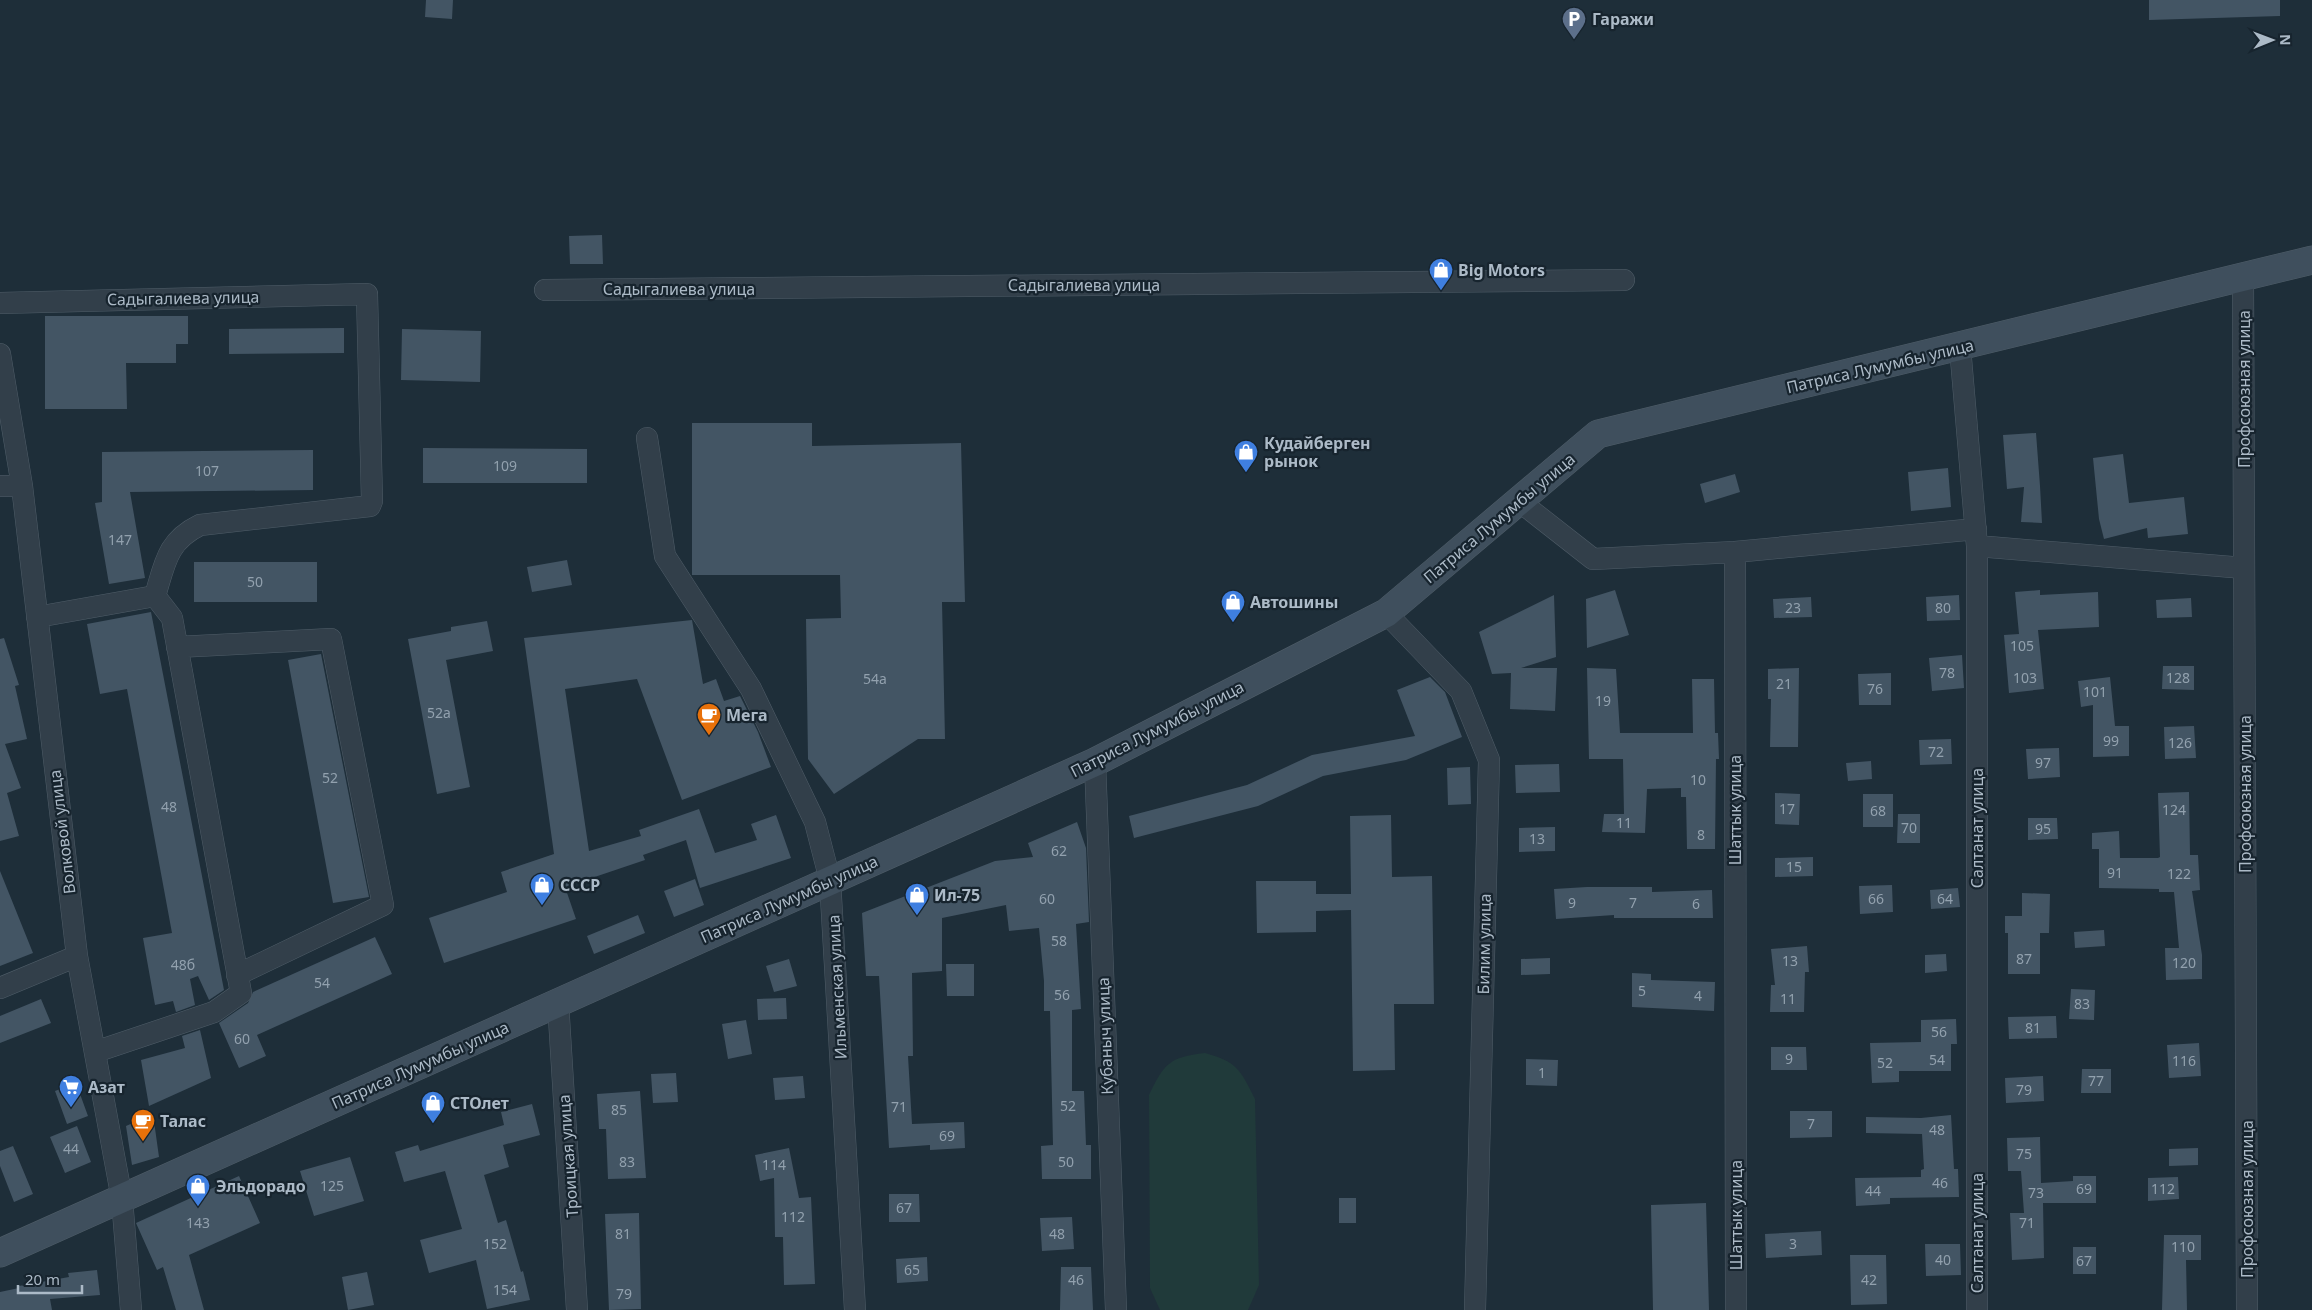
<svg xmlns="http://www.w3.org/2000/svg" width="2312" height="1310" font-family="'Noto Sans',sans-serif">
<rect width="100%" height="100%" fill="#1e2e39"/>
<path fill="#203a3a" d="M1205,1053C1237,1062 1240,1069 1255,1099L1259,1285L1248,1310H1160L1150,1288L1149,1095C1164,1064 1169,1057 1205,1053Z"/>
<path fill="#435564" d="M426,0H453L452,19L425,17Z
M2149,0H2280V16L2149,20Z
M602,235L603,264H570L569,236Z
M45,316H188V344H176V363H126L127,409H45Z
M344,328V353L229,354V329Z
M402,329L481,331L480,382L401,380Z
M692,423H812V446L961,443L965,602H942L945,739H918L834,794L808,759L806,619L841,618L840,575H692Z
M2036,433L2040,486L2042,523L2021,522L2024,487L2007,489L2003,435Z
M423,448L587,449V483H423Z
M313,450V490L130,492L145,578L109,584L95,503L102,502V452Z
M2123,454L2129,503L2184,497L2188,534L2148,538L2147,528L2104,539L2099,519L2093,458Z
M1948,468L1951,507L1911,511L1908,472Z
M1735,474L1740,492L1705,503L1700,484Z
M567,560L572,585L532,592L527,567Z
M194,562H317V602H194Z
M1615,590L1629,635L1587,648L1586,599Z
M2040,590V595L2098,592L2099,627L2038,630L2044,689L2009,693L2004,635L2019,634L2015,592Z
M1554,595L1556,657L1521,668H1557L1555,711L1510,709L1511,673L1492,674L1479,632Z
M1959,595L1960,620L1927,621L1926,597Z
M1811,597L1812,617L1774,618L1773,599Z
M2191,598L2192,617L2157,618L2156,600Z
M151,612L224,990L209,1000L198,976L190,979L195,1005L176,1012L173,1001L155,1005L143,938L172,933L127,689L100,694L87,624Z
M692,620L703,684L716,679L724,701L740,696L758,732L771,767L682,800L637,679L565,689L589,851L641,836L639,830L699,809L715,853L757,840L751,824L776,815L791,858L700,888L686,840L643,855L645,860L565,887L576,919L444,963L429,918L507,892L501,872L554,854L524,638Z
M487,621L493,651L446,660L470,787L437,794L408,639L451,631V627Z
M4,638L19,685L15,686L27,739L5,744L21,788L7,793L19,836L0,841V639Z
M321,654L369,897L333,903L288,660Z
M1962,655L1964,688L1932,691L1929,658Z
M2163,666H2194V690L2162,689Z
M1587,668L1616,669L1620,733H1693L1692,679H1714L1715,733H1718L1719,759H1716L1715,849H1687L1686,797H1681V788L1647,789L1645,833L1602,832L1604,814H1624L1623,759H1589Z
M1799,668L1798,747H1770L1771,699H1768V669Z
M1891,673V705H1859L1858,674Z
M1430,677L1445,692L1462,737L1406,760L1323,776L1258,806L1134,838L1129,816L1247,785L1312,755L1415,736L1397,690Z
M2110,677L2115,726H2129V756L2093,757V705L2081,707L2078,681Z
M2194,726L2196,758L2165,759L2164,727Z
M1951,739L1952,764L1920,765L1919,740Z
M2059,748L2060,777L2028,779L2026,749Z
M1871,761L1872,779L1848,781L1846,763Z
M1559,764L1560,792L1516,793L1515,765Z
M1470,767L1471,804L1448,805L1447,768Z
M2189,792L2190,855H2198L2200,890L2192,891L2202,955V979L2166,980L2165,948H2179L2174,892H2159V889L2099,888V849H2092V833L2119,831L2120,858H2158L2160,857L2158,793Z
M1775,793L1800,794L1799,825L1775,824Z
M1863,794H1893V827H1863Z
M1898,814H1920V843H1897Z
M1391,815L1392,877L1432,876L1434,1004H1394L1395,1070L1353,1071L1351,910L1316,911V932L1257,933L1256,881H1316V894H1351L1350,816Z
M2028,818H2057L2058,839L2028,840Z
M1077,822L1086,848L1089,922L1076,924L1081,1009L1072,1010V1091H1084L1086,1145H1091V1179H1042L1041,1146L1053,1145L1050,1011H1044V981L1039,928L1009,931L1006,905L942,918V971L912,973L913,1056H908L912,1124L964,1122L965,1148L930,1150V1145L889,1148L879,976H866L862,913L995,861L1033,857L1028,843Z
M1555,827V851L1519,852V828Z
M1813,857V876L1775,877V858Z
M0,871L33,953L0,966Z
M695,879L704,905L674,917L664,891Z
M1892,885L1893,912L1860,914L1859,886Z
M1587,887H1652V892L1712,890L1713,918H1614V915L1556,919L1554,889Z
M1958,888L1960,907L1931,909L1930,890Z
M2022,893L2050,894L2049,933H2040V974H2008V933H2005V916H2022Z
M638,915L645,933L594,954L587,936Z
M2104,930L2105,946L2075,948L2074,932Z
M375,937L392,974L257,1035L266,1056L239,1068L219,1023L248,1003L253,992Z
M1807,946L1809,972H1805L1804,1012H1770L1771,985H1775L1771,949Z
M1946,954L1947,971L1925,973V955Z
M1550,958V974L1521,975V959Z
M789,959L797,986L774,992L766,966Z
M946,964H974V996H947Z
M1632,973L1651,974V980L1715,982L1714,1011L1632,1007Z
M2071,989L2095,990L2094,1020L2069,1019Z
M786,998L787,1019L758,1020L757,999Z
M41,999L51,1023L0,1043V1016Z
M2056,1016L2057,1038L2009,1039L2008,1017Z
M1956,1019L1957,1044H1951V1071H1899V1082L1872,1083L1870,1043L1921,1042V1020Z
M746,1020L752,1054L728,1059L722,1024Z
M200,1030L211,1078L149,1106L141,1060L185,1048L182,1036Z
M2199,1043L2201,1076L2169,1078L2167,1045Z
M1771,1047H1806L1807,1070H1771Z
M1526,1059L1558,1060L1557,1086L1526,1085Z
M2082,1069H2111V1093H2081Z
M676,1073L678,1102L653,1103L651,1074Z
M803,1076L805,1098L775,1100L773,1078Z
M2043,1076L2044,1101L2006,1103L2005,1078Z
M76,1083L88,1116L67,1124L55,1091Z
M640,1091L646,1178L608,1179L606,1129H599L597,1094Z
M532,1104L540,1135L503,1145L509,1167L484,1175L498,1223L506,1220L521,1272L523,1271L530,1300L487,1309L476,1260L429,1273L420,1240L462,1229L445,1171L404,1182L395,1152L418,1145L420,1151L504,1125L501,1112Z
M1790,1111H1832V1137L1790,1138Z
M153,1114L159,1157L132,1165L126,1126Z
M1951,1115L1954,1169H1958L1959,1197L1890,1198V1204L1856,1206L1855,1178L1921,1177V1170L1924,1169L1922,1134L1866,1133V1117L1921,1118Z
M77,1126L91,1162L65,1173L50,1137Z
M2040,1137L2041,1183L2073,1181V1176H2096V1203H2043L2044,1258L2012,1260L2010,1213H2024L2021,1171H2008L2007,1138Z
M13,1146L33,1194L14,1202L0,1166V1151Z
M789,1148L799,1198L811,1197L815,1284L784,1285L783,1237H775L774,1178L760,1181L755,1155Z
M2198,1148V1165L2169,1166V1149Z
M350,1157L364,1201L314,1216L300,1171Z
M239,1176L260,1223L189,1255L204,1310H176L163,1267L157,1270L136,1223Z
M2178,1177L2179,1199L2148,1201V1178Z
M889,1194H919L920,1222H889Z
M1339,1198H1356V1223H1339Z
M1706,1203L1709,1310H1653L1651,1205Z
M639,1213L641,1309L609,1310L605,1214Z
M1072,1217L1074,1249L1042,1251L1040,1218Z
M1821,1231L1822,1255L1766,1258L1765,1234Z
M2164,1235H2201V1260H2186L2187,1310H2162Z
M1925,1244H1960L1961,1275L1926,1276Z
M2073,1247H2096V1274H2073Z
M1850,1255H1886L1887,1304L1851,1305Z
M927,1257L928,1281L897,1283L896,1259Z
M1061,1267H1091L1093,1310H1060Z
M97,1270L100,1295L50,1299L52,1310H0V1292L19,1288V1286L69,1277L68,1273Z
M367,1272L374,1305L348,1310L342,1277Z"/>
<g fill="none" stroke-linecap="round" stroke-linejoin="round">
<defs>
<path id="street" d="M2243,277L2247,1310
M545,290L1624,280
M0,303L367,294L372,501L370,506L200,525C167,541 165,563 155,596
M1960,347L1977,546V1310
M0,354L22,486L77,956L122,1199L131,1310
M647,438L665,556L751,689L815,822L830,880L855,1310
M0,486H22
M1519,501L1593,559L1735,552
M1977,546L2244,568
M1386,613L1461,691L1489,760L1475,1310
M37,617L155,596L172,618L241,993L214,1012L95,1052
M177,647L331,639L383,905L237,975
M1095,762L1116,1310
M0,988L77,956
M558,1002L577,1310
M1736,1310L1735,552L1976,529"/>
<path id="secondary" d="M0,1253L1095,762L1386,613L1598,434L2312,260"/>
</defs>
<use href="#street" stroke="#4f5d68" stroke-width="22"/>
<use href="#secondary" stroke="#4f5d68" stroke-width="29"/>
<use href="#street" stroke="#323f4a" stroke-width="21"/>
<use href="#secondary" stroke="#3f4f5d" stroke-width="28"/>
</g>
<defs>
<symbol id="parking-pin" viewBox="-11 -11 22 30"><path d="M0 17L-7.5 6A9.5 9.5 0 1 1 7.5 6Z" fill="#5c6f8a" stroke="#17242e"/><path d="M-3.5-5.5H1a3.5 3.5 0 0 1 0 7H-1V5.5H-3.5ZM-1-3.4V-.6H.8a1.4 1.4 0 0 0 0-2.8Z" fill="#fff"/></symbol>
<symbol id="shop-pin" viewBox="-11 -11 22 30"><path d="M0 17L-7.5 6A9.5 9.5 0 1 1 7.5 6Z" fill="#3f7fe0" stroke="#17242e"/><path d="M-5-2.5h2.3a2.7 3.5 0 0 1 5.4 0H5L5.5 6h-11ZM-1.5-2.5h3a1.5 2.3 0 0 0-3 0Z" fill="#fff"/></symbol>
<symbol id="cafe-pin" viewBox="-11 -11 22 30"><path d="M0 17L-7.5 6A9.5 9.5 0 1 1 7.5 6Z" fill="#e8710a" stroke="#17242e"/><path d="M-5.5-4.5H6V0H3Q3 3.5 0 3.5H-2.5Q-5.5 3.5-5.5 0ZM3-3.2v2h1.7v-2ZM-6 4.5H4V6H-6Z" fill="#fff"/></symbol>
<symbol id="supermarket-pin" viewBox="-11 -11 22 30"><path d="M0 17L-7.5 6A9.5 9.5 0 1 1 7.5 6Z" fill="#3f7fe0" stroke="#17242e"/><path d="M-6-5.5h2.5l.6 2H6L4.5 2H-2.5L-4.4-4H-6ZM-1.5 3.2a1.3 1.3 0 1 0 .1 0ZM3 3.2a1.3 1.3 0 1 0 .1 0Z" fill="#fff"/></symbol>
</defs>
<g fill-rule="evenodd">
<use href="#parking-pin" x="1560" y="5" width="28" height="38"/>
<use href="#shop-pin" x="1427" y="256" width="28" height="38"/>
<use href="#shop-pin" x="1232" y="438" width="28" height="38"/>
<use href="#shop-pin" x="1219" y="588" width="28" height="38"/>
<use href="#cafe-pin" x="695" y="701" width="28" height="38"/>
<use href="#shop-pin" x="528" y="871" width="28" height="38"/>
<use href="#shop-pin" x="903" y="881" width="28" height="38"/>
<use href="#supermarket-pin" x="57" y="1073" width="28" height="38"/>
<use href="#shop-pin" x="419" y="1089" width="28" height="38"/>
<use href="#cafe-pin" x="129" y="1107" width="28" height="38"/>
<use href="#shop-pin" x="184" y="1172" width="28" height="38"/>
</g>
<g text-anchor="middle" stroke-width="4.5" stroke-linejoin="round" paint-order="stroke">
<g font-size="14" fill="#92a1ae">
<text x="505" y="471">109</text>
<text x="207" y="476">107</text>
<text x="120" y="545">147</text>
<text x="255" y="587">50</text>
<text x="1793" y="613">23</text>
<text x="1943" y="613">80</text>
<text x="2022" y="651">105</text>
<text x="1947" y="678">78</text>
<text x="2025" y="683">103</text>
<text x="2178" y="683">128</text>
<text x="875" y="684">54а</text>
<text x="1784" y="689">21</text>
<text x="1875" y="694">76</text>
<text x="2095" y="697">101</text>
<text x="1603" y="706">19</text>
<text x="439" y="718">52а</text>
<text x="2111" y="746">99</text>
<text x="2180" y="748">126</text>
<text x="1936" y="757">72</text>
<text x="2043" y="768">97</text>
<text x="330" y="783">52</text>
<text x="1698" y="785">10</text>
<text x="169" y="812">48</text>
<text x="1787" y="814">17</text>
<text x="2174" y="815">124</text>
<text x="1878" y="816">68</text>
<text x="1624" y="828">11</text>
<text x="1909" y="833">70</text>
<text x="2043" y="834">95</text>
<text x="1701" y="840">8</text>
<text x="1537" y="844">13</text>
<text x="1059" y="856">62</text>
<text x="1794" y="872">15</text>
<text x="2115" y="878">91</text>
<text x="2179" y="879">122</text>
<text x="1047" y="904">60</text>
<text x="1876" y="904">66</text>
<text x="1945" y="904">64</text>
<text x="1572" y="908">9</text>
<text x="1633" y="908">7</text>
<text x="1696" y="909">6</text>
<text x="1059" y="946">58</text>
<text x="2024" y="964">87</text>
<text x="1790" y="966">13</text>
<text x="2184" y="968">120</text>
<text x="183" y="970">48б</text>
<text x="322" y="988">54</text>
<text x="1642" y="996">5</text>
<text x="1062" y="1000">56</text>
<text x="1698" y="1001">4</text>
<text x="1788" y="1004">11</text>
<text x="2082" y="1009">83</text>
<text x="2033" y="1033">81</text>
<text x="1939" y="1037">56</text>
<text x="242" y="1044">60</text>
<text x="1789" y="1064">9</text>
<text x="1937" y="1065">54</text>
<text x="2184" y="1066">116</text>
<text x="1885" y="1068">52</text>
<text x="1542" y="1078">1</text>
<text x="2096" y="1086">77</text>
<text x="2024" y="1095">79</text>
<text x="1068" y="1111">52</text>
<text x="899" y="1112">71</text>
<text x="619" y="1115">85</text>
<text x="1811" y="1129">7</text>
<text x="1937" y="1135">48</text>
<text x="947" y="1141">69</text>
<text x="71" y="1154">44</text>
<text x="2024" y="1159">75</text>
<text x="627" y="1167">83</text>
<text x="1066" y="1167">50</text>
<text x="774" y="1170">114</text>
<text x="1940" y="1188">46</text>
<text x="332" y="1191">125</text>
<text x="2084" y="1194">69</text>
<text x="2163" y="1194">112</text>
<text x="1873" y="1196">44</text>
<text x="2036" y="1198">73</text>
<text x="904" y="1213">67</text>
<text x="793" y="1222">112</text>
<text x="198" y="1228">143</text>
<text x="2027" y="1228">71</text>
<text x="623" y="1239">81</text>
<text x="1057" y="1239">48</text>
<text x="495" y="1249">152</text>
<text x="1793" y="1249">3</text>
<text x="2183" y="1252">110</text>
<text x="1943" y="1265">40</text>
<text x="2084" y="1266">67</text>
<text x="912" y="1275">65</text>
<text x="1076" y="1285">46</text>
<text x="1869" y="1285">42</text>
<text x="505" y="1295">154</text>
<text x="624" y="1299">79</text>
</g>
<g font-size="16" font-weight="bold" fill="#acbac7" stroke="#17242e" text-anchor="start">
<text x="1592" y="25">Гаражи</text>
<text x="1458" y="276">Big Motors</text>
<text x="1264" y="449">Кудайберген<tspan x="1264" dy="18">рынок</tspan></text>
<text x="1250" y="608">Автошины</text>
<text x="726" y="721">Мега</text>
<text x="560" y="891">СССР</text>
<text x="934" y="901">Ил-75</text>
<text x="88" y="1093">Азат</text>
<text x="450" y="1109">СТОлет</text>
<text x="160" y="1127">Талас</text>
<text x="216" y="1192">Эльдорадо</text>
</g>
<g font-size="16" fill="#acbac7" stroke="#17242e">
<text x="1084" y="291">Садыгалиева улица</text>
<text x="679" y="295">Садыгалиева улица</text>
<text transform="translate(183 298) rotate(-1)" y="6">Садыгалиева улица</text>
<text transform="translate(1880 366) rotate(-13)" y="6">Патриса Лумумбы улица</text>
<text transform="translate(2244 389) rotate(-90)" y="6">Профсоюзная улица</text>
<text transform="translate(1499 518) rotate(-40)" y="6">Патриса Лумумбы улица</text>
<text transform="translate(1157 729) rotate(-27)" y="6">Патриса Лумумбы улица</text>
<text transform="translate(2245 794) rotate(-90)" y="6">Профсоюзная улица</text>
<text transform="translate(1735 810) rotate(-90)" y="6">Шаттык улица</text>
<text transform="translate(1977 828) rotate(-90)" y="6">Салтанат улица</text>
<text transform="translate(62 832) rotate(-97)" y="6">Волковой улица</text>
<text transform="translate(789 899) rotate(-24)" y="6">Патриса Лумумбы улица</text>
<text transform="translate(1484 944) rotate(-89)" y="6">Билим улица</text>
<text transform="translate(837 987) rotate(-93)" y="6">Ильменская улица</text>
<text transform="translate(1105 1036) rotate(-92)" y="6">Кубаныч улица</text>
<text transform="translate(420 1065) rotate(-24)" y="6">Патриса Лумумбы улица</text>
<text transform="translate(568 1156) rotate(-94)" y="6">Троицкая улица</text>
<text transform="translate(2247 1199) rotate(-90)" y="6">Профсоюзная улица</text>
<text transform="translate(1736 1215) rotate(-90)" y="6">Шаттык улица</text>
<text transform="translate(1977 1233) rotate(-90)" y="6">Салтанат улица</text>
</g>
</g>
<g transform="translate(2272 40) rotate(89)" stroke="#17242e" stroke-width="4" paint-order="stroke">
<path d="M0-4L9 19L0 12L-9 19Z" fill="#acbac7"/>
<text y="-8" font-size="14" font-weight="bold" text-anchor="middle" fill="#acbac7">N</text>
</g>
<path d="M18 1285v8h64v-8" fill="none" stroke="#acbac7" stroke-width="2.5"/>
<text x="25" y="1285" font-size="15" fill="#acbac7" stroke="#17242e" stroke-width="4" paint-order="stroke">20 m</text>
</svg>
